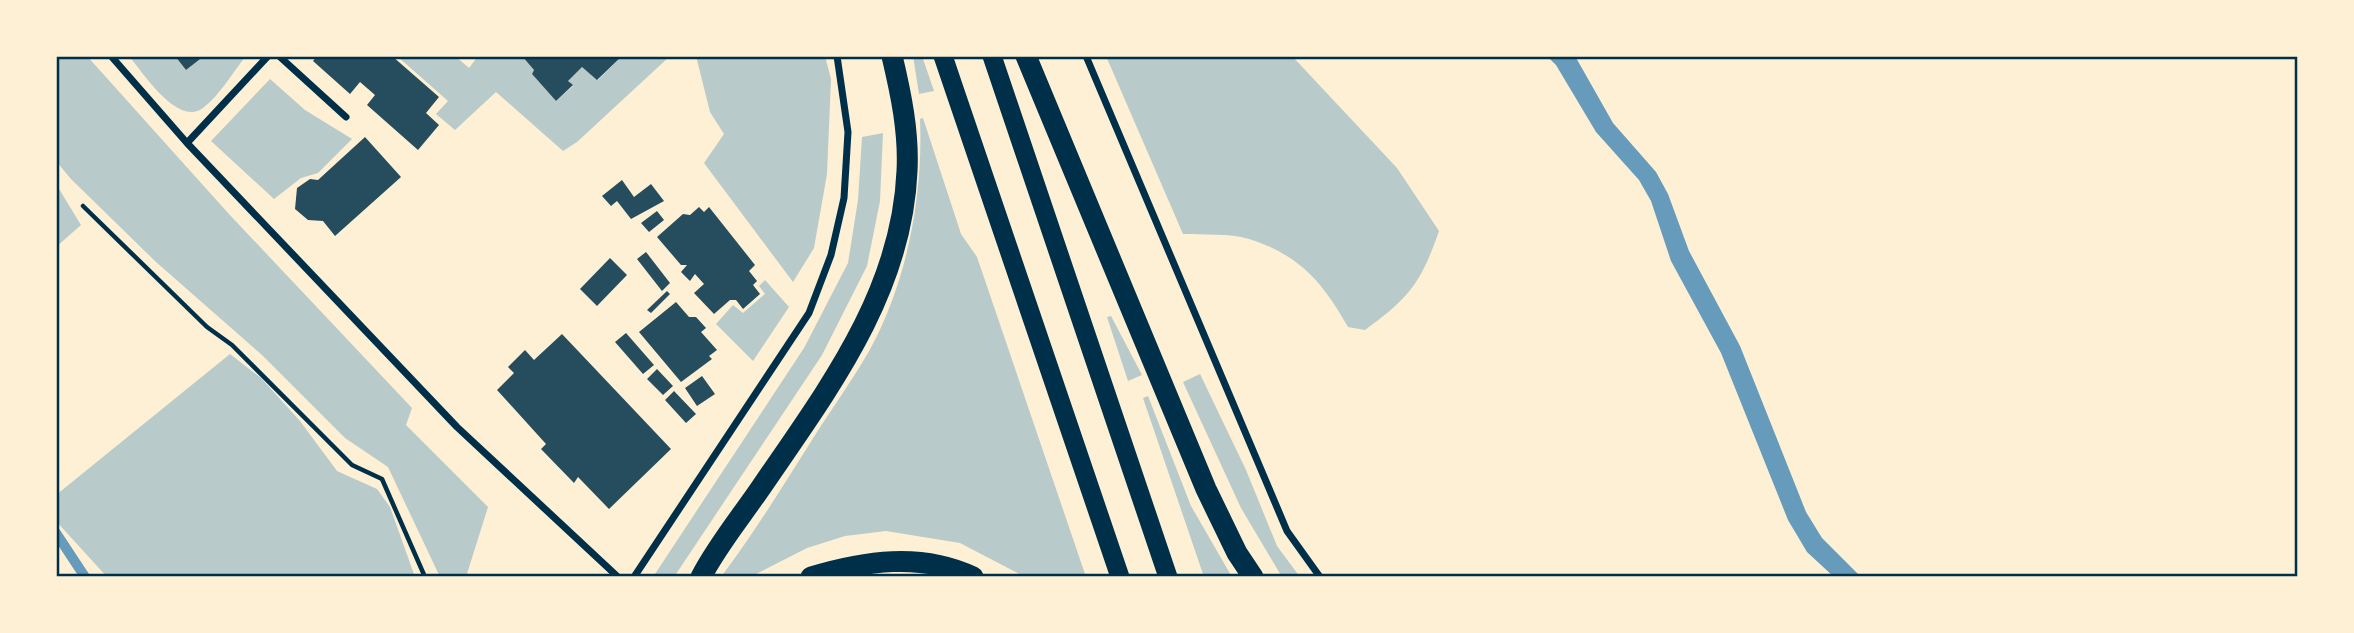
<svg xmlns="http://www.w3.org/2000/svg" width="2354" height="633" font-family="'Exo 2',sans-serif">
<rect width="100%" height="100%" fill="#fdf0d5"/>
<path fill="#b9caca" d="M56,56H87L228,213L412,408L406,425L488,507L466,577H440L388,467L345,438L262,355L156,262L71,179L56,161Z
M129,56H175L186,70L204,56H246C233,72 220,95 203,108C178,127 143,73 129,56Z
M397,56H455L469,68L478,56H522L534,70L532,74L556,101L573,86L568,81L582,67L598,80L622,56H670L577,142L563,151L496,92L455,130L436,114L448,101Z
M696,56H825L831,79L827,174L814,248L793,282L704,163L724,134L710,112Z
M913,56H922L934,91L919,94Z
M1106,56H1292L1397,168L1439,231C1421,283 1409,298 1365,330L1348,327C1323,283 1300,255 1249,239C1229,233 1203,235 1183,234Z
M270,79L305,110L352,139L318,173L301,178L274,199L211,141Z
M923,118L961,234L977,257L1086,577H1025L960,543L886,531L845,536L807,548L750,577H721C754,533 783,486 812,440C833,406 859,372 877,336C909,270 923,192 920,119Z
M883,133L880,201L867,266L822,355L674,577H653L804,348L848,263L858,200L862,137Z
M56,184L81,225L56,247Z
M765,280L789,307L753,361L716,324L733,305L743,313L765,294L759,286Z
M1111,316L1142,375L1128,381L1107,317Z
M230,354L261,378L300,421L337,471L377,489L390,507L415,577H107L56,521V495Z
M1200,374L1246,470L1277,546L1300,577H1282L1241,508L1183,382Z
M1148,396L1191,506L1232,577H1204L1143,398Z"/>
<path fill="#669bbc" d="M1547,56H1575L1613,123L1656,172L1668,194L1689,251L1740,346L1806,512L1822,538L1861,577H1834L1807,552L1788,520L1721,353L1671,261L1651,201L1639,180L1596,132L1556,65Z"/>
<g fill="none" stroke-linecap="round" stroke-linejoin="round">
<path stroke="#669bbc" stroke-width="10" d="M56,533L85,577"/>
</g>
<path fill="#264d5e" d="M175,56H204L186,70Z
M317,56H392L439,97L426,113L439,125L418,150L367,105L375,95L360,82L350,94L313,61Z
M522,56H622L597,80L582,67L568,81L573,85L556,101L532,74L534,70Z
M365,137L401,177L335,236L323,221L308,220L295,209L297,188L310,179L318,180Z
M622,180L634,197L651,184L664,201L631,219L617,201L611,206L602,196Z
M699,207L704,212L709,207L755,265L749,271L757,281L753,285L760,294L743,309L736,300H730L714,314L694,293L704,284L695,274L690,281L681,272L687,265H681L657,237L683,214L690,215Z
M657,211L664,220L649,232L641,223Z
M646,252L670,283L662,291L637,259Z
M610,258L627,275L597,306L580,289Z
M667,291L670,294L651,313L647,310Z
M676,302L689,317H696L706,328L701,332L717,350L709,356L712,359L681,382L639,332Z
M626,333L654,365L643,374L615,342Z
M562,334L671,449L609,509L578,477L574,483L541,449L546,444L497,390L514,373L508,367L525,350L534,360Z
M657,369L673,386L663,395L647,379Z
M702,376L715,394L697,406L685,388Z
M674,391L696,414L686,423L665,400Z"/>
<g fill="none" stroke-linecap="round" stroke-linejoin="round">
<path stroke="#003049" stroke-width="4.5" d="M83,206L207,327L232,345L352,465L382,479L425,577"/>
<path stroke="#003049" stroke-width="7" d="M111,56L187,143L457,427L618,577
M279,56L346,117
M1086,56L1287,531L1320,577
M187,143L268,56
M634,577L809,313L831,255L844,198L848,132L837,56"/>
<path stroke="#003049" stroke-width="19" d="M943,56L1120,577
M992,56L1168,577"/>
<path stroke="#003049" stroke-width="21" d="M1026,56L1206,489L1237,553L1253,577
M701,577C717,546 740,518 760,489C826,392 902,294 907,171C909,132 901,94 892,56
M811,577C864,561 921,552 973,577"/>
</g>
<rect width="2354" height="633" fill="none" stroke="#fdf0d5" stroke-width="116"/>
<rect x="58" y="58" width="2238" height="517" fill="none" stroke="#003049" stroke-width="2.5"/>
</svg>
